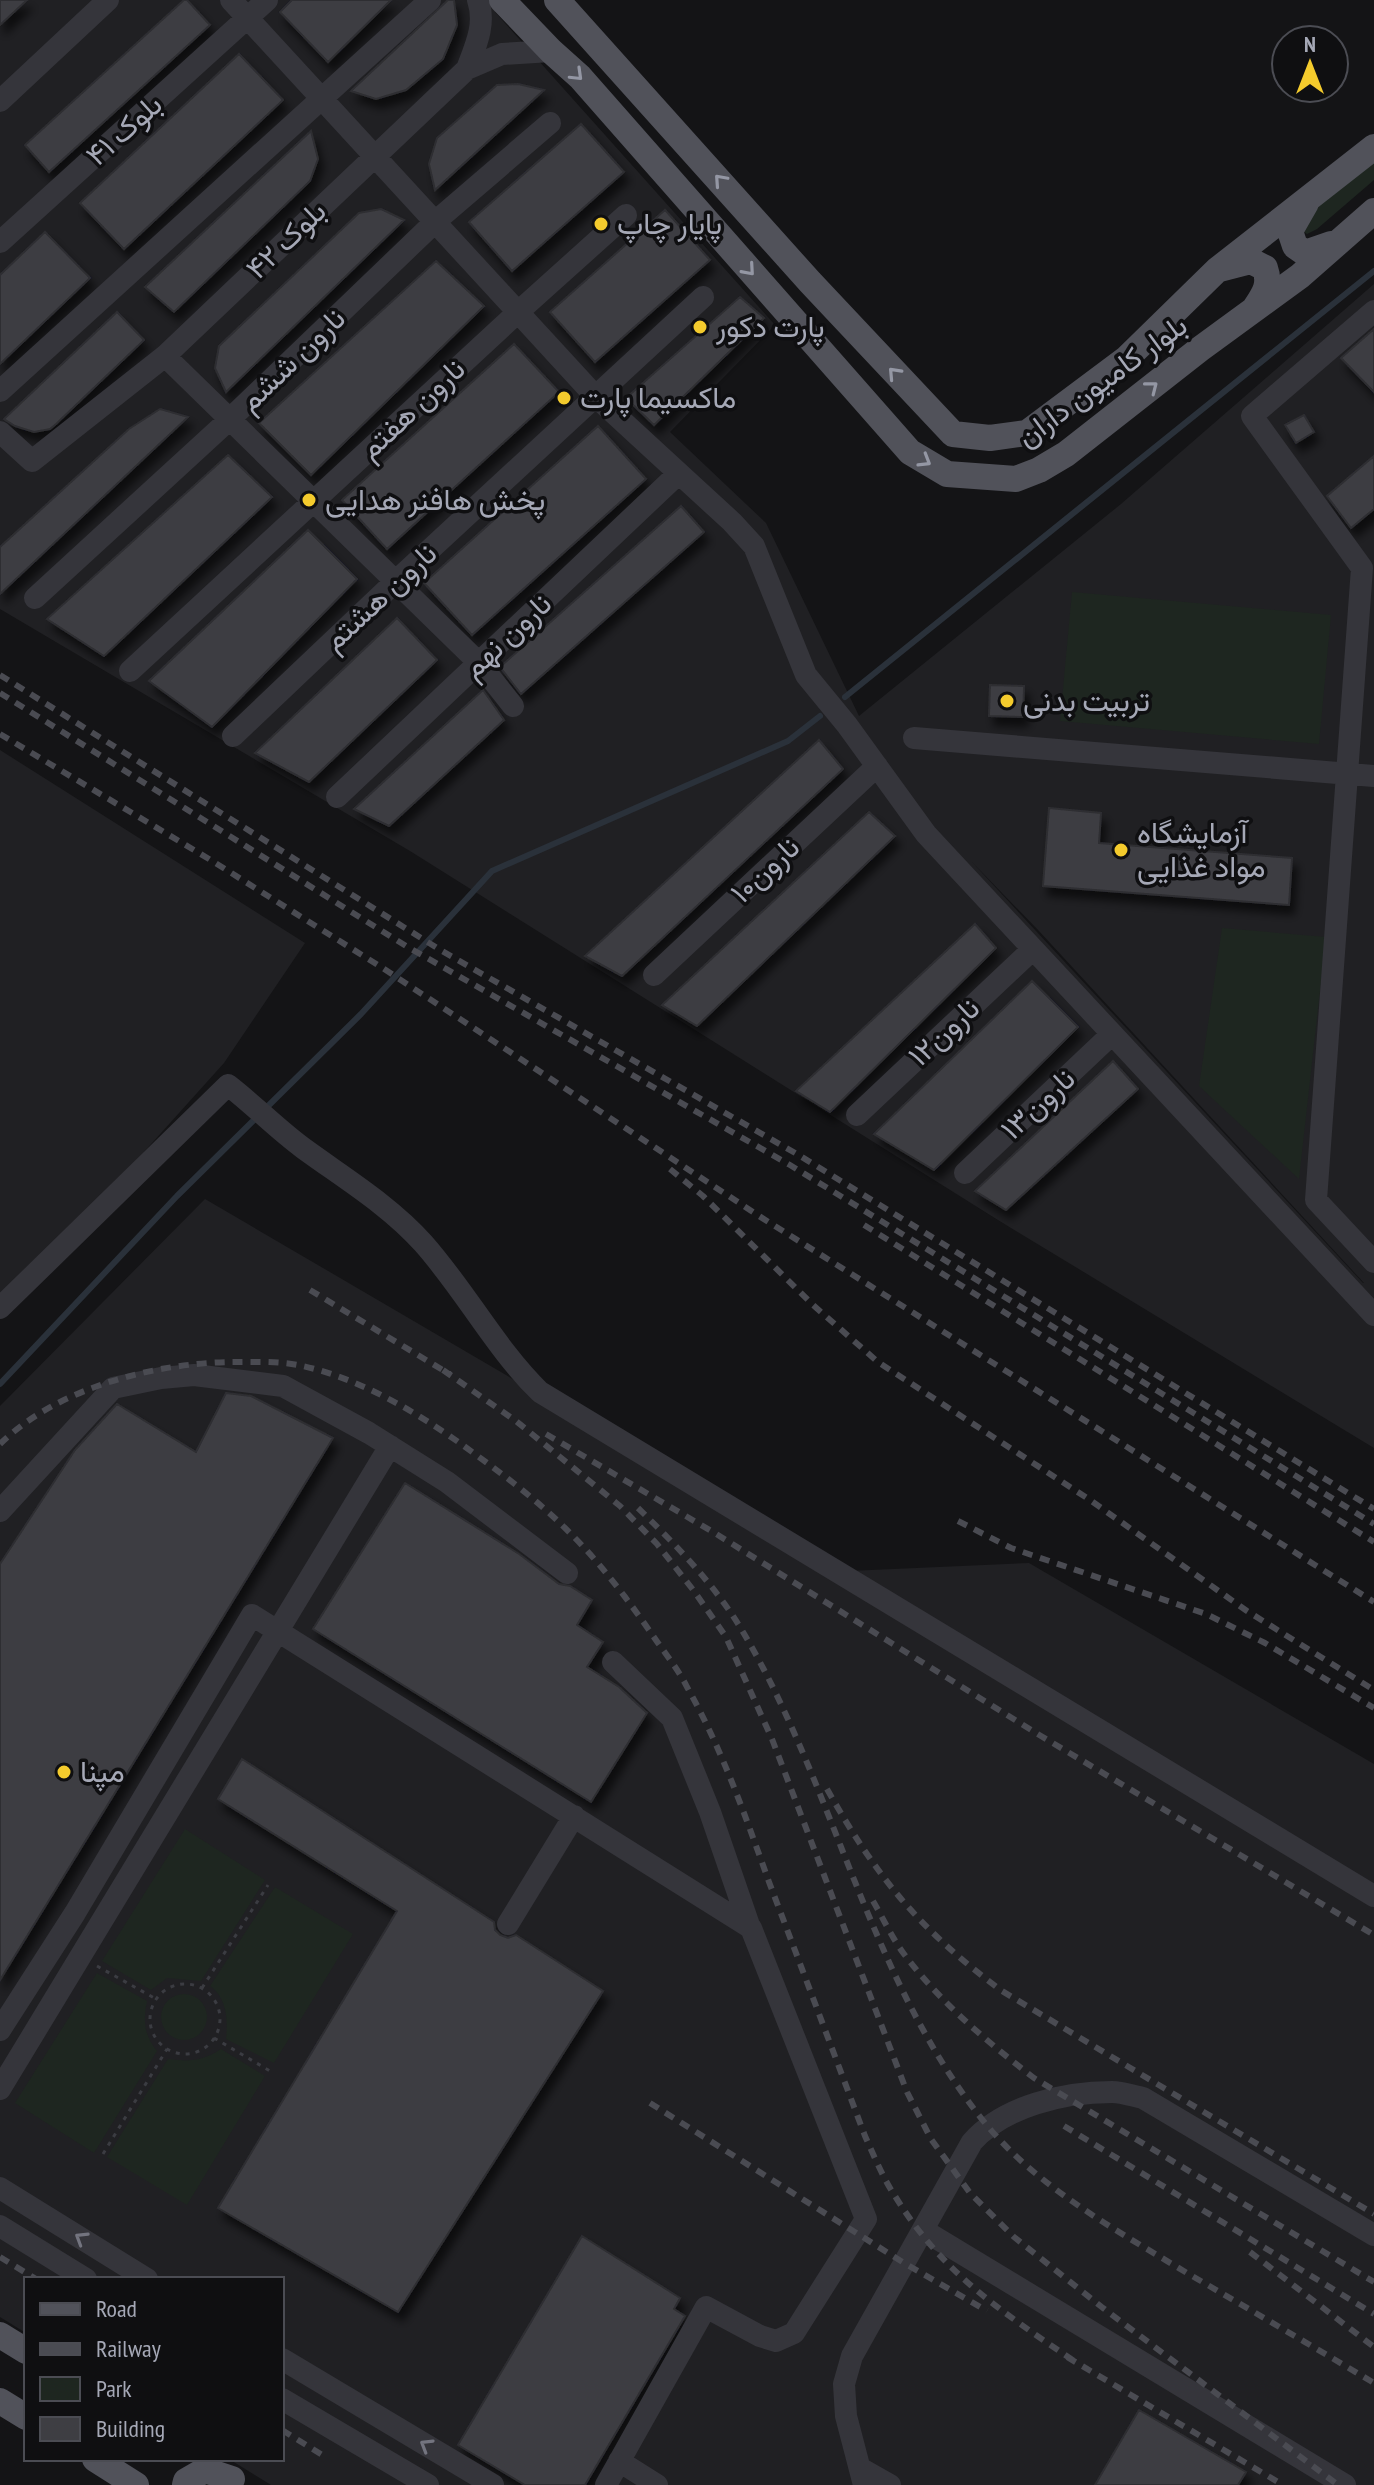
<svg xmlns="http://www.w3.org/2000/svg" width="1374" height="2485" font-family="'PT Sans Narrow',Vazirmatn,sans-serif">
<defs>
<filter id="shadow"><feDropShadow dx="5" dy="9" stdDeviation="4" flood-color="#0009"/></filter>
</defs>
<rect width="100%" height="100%" fill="#141416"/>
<path fill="#202023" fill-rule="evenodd" d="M0,0H507L495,12L775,325L670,432L766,523L859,716L1121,504L1374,284V1448L998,1220L410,851L0,609ZM971,861L1039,931L1364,1283H1363Z
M0,750L305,943L224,1063L0,1312Z
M205,1199L506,1375L826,1572L1029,1563L1374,1764V2485H271L229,2459H282V2279H26V2333L0,2317V1406Z"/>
<path fill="#1e2620" d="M1374,158V180L1317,229L1307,234L1301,230L1312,209Z
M1072,592L1331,615L1319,744L1060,721Z
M1222,928L1326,937L1299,1179L1199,1086Z
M185,1829L265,1880L201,1981L167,1978L151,1990L102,1961Z
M275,1887L353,1934L274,2063L226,2039C228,2020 227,1998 210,1986Z
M97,1973L147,2001C143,2021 144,2035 157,2051L94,2153L15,2103Z
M161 2017a23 23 0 1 1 46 0a23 23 0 1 1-46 0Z
M221,2049L265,2076L187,2205L107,2157L168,2059C190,2062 203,2061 221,2049Z"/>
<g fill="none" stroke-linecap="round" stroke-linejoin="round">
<path stroke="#2a313a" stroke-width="6" d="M845,697L1374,271
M265,1109L361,1014L492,871L788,741L820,716
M0,1384L177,1196L257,1117"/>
</g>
<path fill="#3e3e43" stroke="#2e2e32" stroke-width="2" filter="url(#shadow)" d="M0,0H27L0,25Z
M184,0H187L210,25L49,172L25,145Z
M292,0H391L328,62L280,12Z
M448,0H454L457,25L443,59L406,90L376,99L351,91Z
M239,54L283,100L124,249L80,203Z
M518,84L544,90L435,190L429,164L437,138L497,85Z
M581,124L624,172L512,271L469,222Z
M311,131L318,159L310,181L174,312L145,287Z
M381,209L404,220L226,392L215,368L219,346L359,213Z
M665,210L710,260L595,362L550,312Z
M45,232L90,278L0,364V275Z
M436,261L484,306L311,475L259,423Z
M740,297L764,318L654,425L626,398Z
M117,312L144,340L56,424L50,429L34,432L15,426L4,419Z
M1374,329V392L1341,358Z
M514,344L559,392L387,549L342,500Z
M160,409L188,417L0,594V547L129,429Z
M1304,415L1314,432L1296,443L1285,425Z
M598,426L646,479L472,635L424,583Z
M228,455L272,497L104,656L47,619Z
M1374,456V509L1351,528L1327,496Z
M681,506L704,532L521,694L500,667Z
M308,530L357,579L212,727L149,681Z
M397,618L437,660L309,782L255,753Z
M990,685L1024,686L1023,717L989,716Z
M483,690L504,720L389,826L354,809Z
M819,740L843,769L622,976L585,956Z
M1049,808L1101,813L1099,843L1292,858L1289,905L1043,886Z
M869,812L895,836L697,1026L662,1005Z
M975,924L996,948L830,1112L796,1091Z
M1032,981L1078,1027L934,1170L874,1134Z
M1113,1061L1138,1089L1006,1210L975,1191Z
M226,1393L251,1396L333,1438L0,1980V1564L75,1450L117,1404L196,1452Z
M405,1483L519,1554L559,1584L570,1586L592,1600L577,1625L603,1642L587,1667L619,1687L647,1713L591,1802L313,1629Z
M242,1759L494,1922L495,1930L500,1935L508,1938L516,1935L603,1991L398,2312L218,2208L397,1911L218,1799Z
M582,2236L680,2298L674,2309L685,2316L585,2485H525L458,2445Z
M1139,2410L1246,2472L1238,2485H1095Z"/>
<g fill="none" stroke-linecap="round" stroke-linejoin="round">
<path stroke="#3b3c42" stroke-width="3" stroke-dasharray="4 6" stroke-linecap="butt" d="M97,1966L156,1999
M150 2019a35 35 0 1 1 70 0a35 35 0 1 1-70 0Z
M202,1988L268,1885
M214,2038L270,2071
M103,2154L167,2049"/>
<path stroke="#35353b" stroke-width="22" d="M231,0L595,396L732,522L754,546L806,675L847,725L926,834L1374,1315
M467,69C476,45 486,24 478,0
M0,101L108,0
M0,242L267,0
M1374,311L1252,416L1362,568L1316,1200L1374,1262
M165,356L479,663L513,706
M0,391L430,0
M0,432L32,461L165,356L467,69L502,54L551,51
M35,598L230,419L436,221L550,123
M130,671L517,313L626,215
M233,736L396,581L703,297
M914,738L1374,776
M337,797L678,474
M654,975L877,766
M857,1115L1032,950
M965,1173L1111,1035
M0,1308L228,1085C254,1105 277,1129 303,1148C344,1178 389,1205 423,1243C465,1290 495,1348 540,1392L1374,1896
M0,1511L113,1388L161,1378L194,1375L283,1386L369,1433L447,1482L567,1573
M613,1662L672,1718L710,1812L750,1928
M508,1924L574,1816
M0,2030L75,1913L252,1615L751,1928L866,2219L794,2333L776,2341L760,2336L706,2307L606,2485
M0,2089L390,1446
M0,2188L147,2279
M0,2226L86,2279
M923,2230L1345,2485
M282,2359L493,2485
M282,2399L428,2485
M619,2461L657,2485
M860,2468L890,2485
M864,2485L846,2416L844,2384L852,2356L972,2142C1004,2106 1064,2092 1112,2092C1122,2092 1133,2096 1143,2098L1374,2235"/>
<path stroke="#51525a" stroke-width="26" d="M502,0L551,51L580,77L910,452L947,474L1016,479L1039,470L1066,454L1200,349L1300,276L1374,211
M557,0L810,282L953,434L990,438L1027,433L1126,359L1217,270L1374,147
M1306,203L1290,231L1295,246L1305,253L1331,244
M1220,269L1251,261L1265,268C1271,285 1264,294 1255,308
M0,2335L26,2351
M0,2401L26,2417
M95,2459L136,2485
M185,2485L186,2481L205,2470L232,2479"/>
<path stroke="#4a4b52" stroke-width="6" stroke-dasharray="10 8" stroke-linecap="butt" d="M0,675L442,951L797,1154L1374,1509
M0,693L406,946L790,1165L1374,1524
M0,734L209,859L381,967L759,1216L1374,1602
M670,1169L703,1196L813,1305L878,1362L1090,1500L1247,1611L1374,1690
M864,1225L1374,1542
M310,1290L451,1375
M443,1370L516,1421L620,1506L657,1544L694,1591L726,1637L772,1739L907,2092L931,2139L970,2193L1014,2237L1103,2308L1338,2485
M546,1434L713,1532L1036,1733L1374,1935
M0,1444C57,1388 154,1363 232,1362C254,1362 277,1361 298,1365C357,1377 415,1411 464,1446C501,1473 539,1501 571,1534C603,1566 632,1605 658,1643C668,1657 679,1671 687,1687C722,1749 745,1815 769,1882C801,1966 833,2051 865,2136C874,2156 883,2178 895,2196C942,2273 1002,2312 1074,2361
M638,1508C676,1545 716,1586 743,1632C836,1789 868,1978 985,2123C1038,2188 1116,2230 1187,2273C1249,2309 1312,2346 1374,2383
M958,1521L1011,1548L1206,1614L1265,1643L1374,1708
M827,1789C877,1878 920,1930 1002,1991L1374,2214
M873,1901C883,1918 892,1938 904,1954C940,2002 986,2041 1034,2078L1374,2282
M650,2103L904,2263L987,2311
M1064,2126L1374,2314
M1250,2252L1374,2347
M0,2257L36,2279
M1067,2357L1283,2485
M282,2430L324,2456"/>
</g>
<defs><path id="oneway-chevron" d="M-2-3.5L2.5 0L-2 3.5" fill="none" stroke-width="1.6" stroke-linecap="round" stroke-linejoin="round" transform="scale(2)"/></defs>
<g stroke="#9497a4">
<use href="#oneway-chevron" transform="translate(577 75) rotate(44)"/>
<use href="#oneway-chevron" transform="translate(720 180) rotate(-132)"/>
<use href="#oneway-chevron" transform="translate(749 270) rotate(49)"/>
<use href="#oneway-chevron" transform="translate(894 373) rotate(-133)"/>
<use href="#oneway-chevron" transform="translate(1152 387) rotate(-38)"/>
<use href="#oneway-chevron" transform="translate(925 461) rotate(31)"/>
</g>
<g stroke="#73747f">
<use href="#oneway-chevron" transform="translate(81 2238) rotate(-148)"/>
<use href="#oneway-chevron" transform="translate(426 2445) rotate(-149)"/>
</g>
<g fill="#f4cb2d" stroke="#0f0f11" stroke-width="3">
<circle cx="601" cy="224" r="8"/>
<circle cx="700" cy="327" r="8"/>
<circle cx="564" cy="398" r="8"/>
<circle cx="309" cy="500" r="8"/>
<circle cx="1007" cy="701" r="8"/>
<circle cx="1121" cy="850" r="8"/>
<circle cx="64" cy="1772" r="8"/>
</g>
<g text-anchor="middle" stroke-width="7" stroke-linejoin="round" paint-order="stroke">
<g font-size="30" fill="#a5a8b6" stroke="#0f0f11">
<text transform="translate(124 130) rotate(-42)" y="10">بلوک ۴۱</text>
<text transform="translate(286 240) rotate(-44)" y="10">بلوک ۴۲</text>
<text transform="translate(292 360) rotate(-44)" y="10">نارون ششم</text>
<text transform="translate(1102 381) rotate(-36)" y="10">بلوار کامیون داران</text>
<text transform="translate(412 409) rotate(-43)" y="10">نارون هفتم</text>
<text transform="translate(380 597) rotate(-43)" y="10">نارون هشتم</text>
<text transform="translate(507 636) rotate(-43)" y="10">نارون نهم</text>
<text transform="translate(765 870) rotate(-43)" y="10">نارون۱۰</text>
<text transform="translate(944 1032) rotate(-43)" y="10">نارون۱۲</text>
<text transform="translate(1038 1104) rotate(-43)" y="10">نارون۱۳</text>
</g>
<g font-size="30" fill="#a5a8b6" stroke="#0f0f11" text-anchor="start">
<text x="617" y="234">پایار چاپ</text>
<text x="716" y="337">پارت دکور</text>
<text x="580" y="408">ماکسیما پارت</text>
<text x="325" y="510">پخش هافنر هدایی</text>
<text x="1023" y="711">تربیت بدنی</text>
<text x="1137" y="843">آزمایشگاه<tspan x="1137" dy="34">مواد غذایی</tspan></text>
<text x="80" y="1782">مپنا</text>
</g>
</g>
<rect x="24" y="2277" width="260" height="184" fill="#0f0f11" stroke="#4b4c53" stroke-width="2"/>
<rect x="40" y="2303" width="40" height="12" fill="#51525a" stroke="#4b4c53" stroke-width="2"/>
<text x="96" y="2317" font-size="24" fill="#a5a8b6">Road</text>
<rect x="40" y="2343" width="40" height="12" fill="#4a4b52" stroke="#4b4c53" stroke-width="2"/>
<text x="96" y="2357" font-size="24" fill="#a5a8b6">Railway</text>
<rect x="40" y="2377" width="40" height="24" fill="#1e2620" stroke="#4b4c53" stroke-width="2"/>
<text x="96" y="2397" font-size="24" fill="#a5a8b6">Park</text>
<rect x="40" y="2417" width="40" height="24" fill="#3e3e43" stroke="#4b4c53" stroke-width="2"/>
<text x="96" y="2437" font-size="24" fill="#a5a8b6">Building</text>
<g transform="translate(1310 64)"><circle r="38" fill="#0f0f11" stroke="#4b4c53" stroke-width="2"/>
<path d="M0-6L14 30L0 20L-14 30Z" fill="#f4cb2d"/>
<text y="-12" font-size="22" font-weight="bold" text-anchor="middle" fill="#a5a8b6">N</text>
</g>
</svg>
